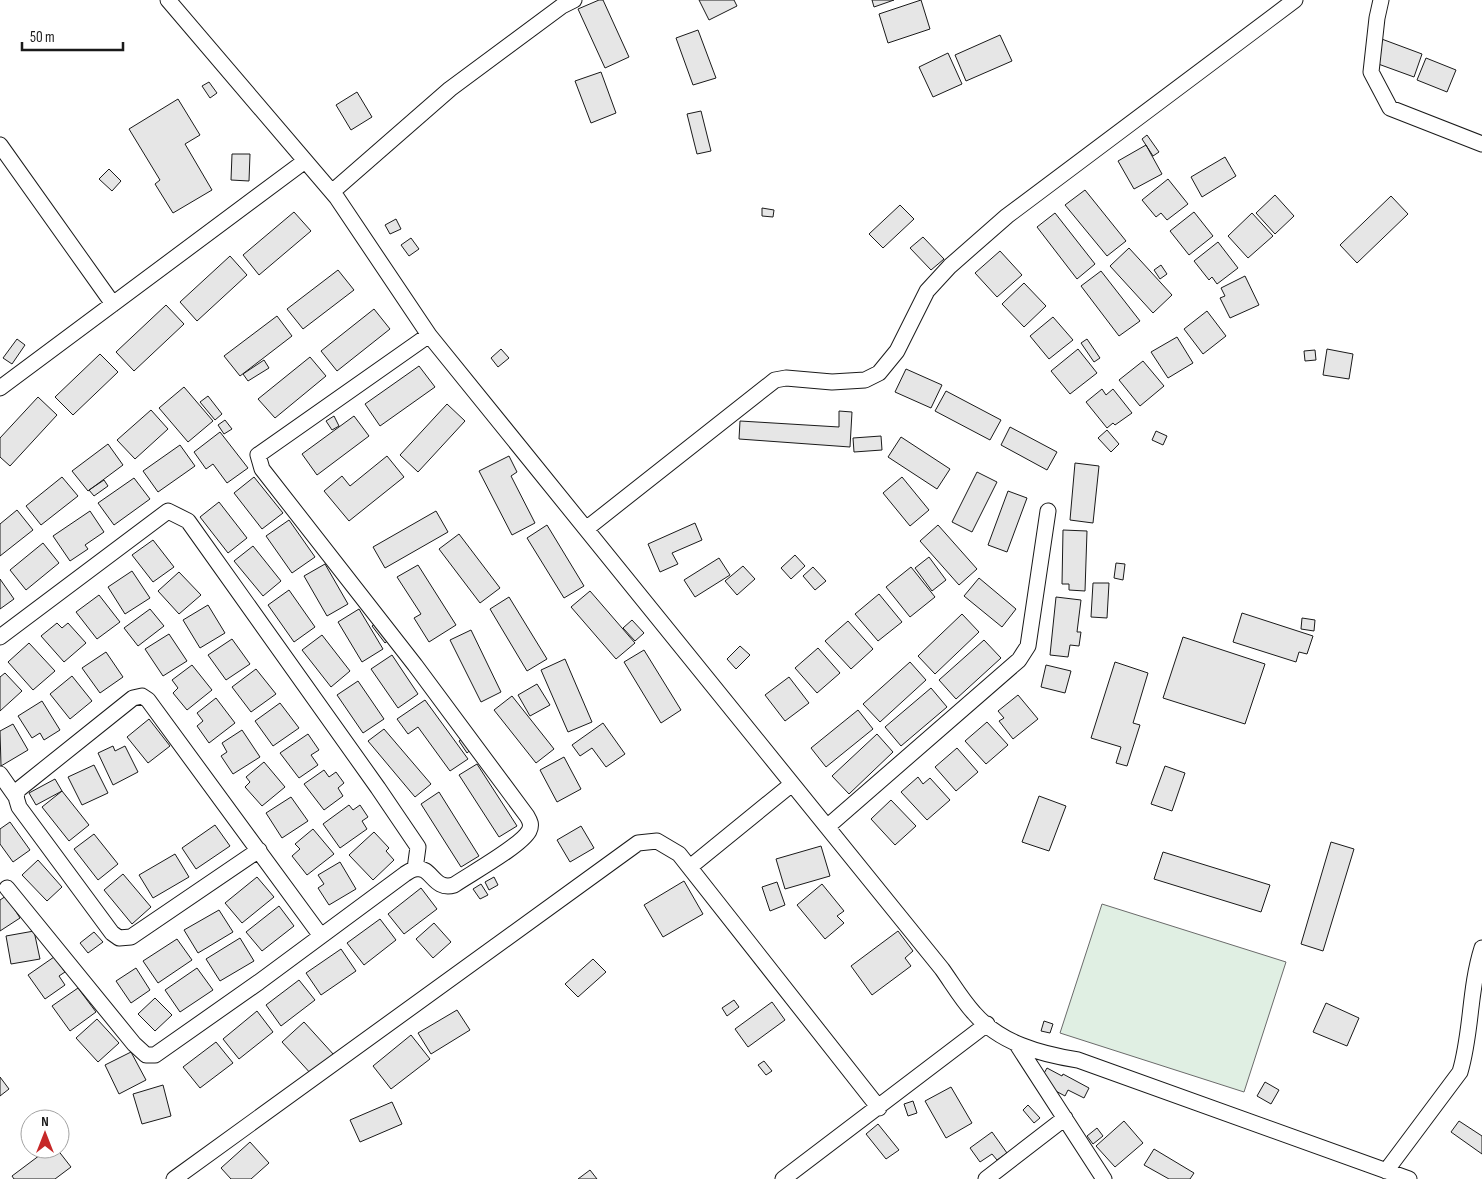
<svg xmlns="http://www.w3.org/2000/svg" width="1482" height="1179" font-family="'Sofia Sans Condensed',sans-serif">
<rect width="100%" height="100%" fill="#fff"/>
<path fill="#e0efe3" stroke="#6a6a6a" d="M1102,904L1286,962L1244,1092L1060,1033Z"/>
<path fill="#e6e6e6" stroke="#1a1a1a" d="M599,0H603L629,57L605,68L578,9Z
M699,0H734L737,6L709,20Z
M872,0H894L874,7Z
M921,0L930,29L888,43L879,14Z
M698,30L716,78L693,85L676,38Z
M1000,35L1012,61L966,81L955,55Z
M1379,38L1422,54L1414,77L1370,61Z
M948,53L962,84L933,97L919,67Z
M1426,58L1456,70L1447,92L1417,80Z
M601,72L616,113L591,123L575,81Z
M209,82L217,93L210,98L202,86Z
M357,92L372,117L351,130L336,105Z
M178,99L200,135L185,144L212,190L173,213L155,184L160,180L129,129Z
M701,111L711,151L697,154L687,114Z
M1147,135L1159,152L1153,156L1142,139Z
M1146,145L1162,174L1134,189L1118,161Z
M232,154H250L249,181L231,180Z
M1225,157L1236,176L1202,197L1191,177Z
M109,169L121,181L112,191L99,179Z
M1168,179L1188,204L1167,220L1161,213L1156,217L1142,200Z
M1085,190L1126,241L1107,256L1065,205Z
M1275,195L1294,216L1275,234L1256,213Z
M1391,196L1408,214L1357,263L1340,245Z
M900,205L914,219L883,248L869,234Z
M762,208L774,210L773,217L762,216Z
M294,212L311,231L259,275L243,255Z
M1194,212L1213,236L1189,255L1170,231Z
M1055,213L1095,264L1077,279L1037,227Z
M1252,213L1273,236L1248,258L1228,236Z
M396,219L401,229L390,234L385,225Z
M923,237L944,259L931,270L910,248Z
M411,238L419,249L409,256L401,245Z
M1218,242L1238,268L1217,284L1212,277L1209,280L1194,261Z
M1129,248L1172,295L1153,313L1110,266Z
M1000,251L1022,275L997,297L975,273Z
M230,256L247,275L197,321L180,302Z
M1161,265L1167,274L1160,279L1154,270Z
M338,270L354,290L303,329L287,309Z
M1101,271L1140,321L1119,336L1081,286Z
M1245,276L1259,305L1230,318L1220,298L1225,296L1221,288Z
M1024,283L1046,306L1024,327L1002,304Z
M166,305L184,324L134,371L116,352Z
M374,309L390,329L337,371L321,351Z
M1207,311L1226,336L1203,354L1184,329Z
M277,316L292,336L240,376L224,356Z
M1053,317L1073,340L1049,359L1030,336Z
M1177,337L1193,363L1168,378L1151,352Z
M17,339L25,345L12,364L3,358Z
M1087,339L1100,358L1094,362L1081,343Z
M501,349L509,358L498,367L491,358Z
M1078,349L1097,373L1070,394L1051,371Z
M1327,349L1353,354L1349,379L1323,375Z
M1315,350L1316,360L1305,361L1304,351Z
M100,354L118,372L73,415L55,397Z
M310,357L326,376L275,418L258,399Z
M264,360L269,368L248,381L243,374Z
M1143,361L1164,386L1140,406L1119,380Z
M419,366L435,387L380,426L365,404Z
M906,369L942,385L931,408L895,392Z
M184,387L213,421L188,442L159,408Z
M1102,389L1106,395L1113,389L1132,413L1115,425L1113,423L1107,428L1086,402Z
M946,391L1001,420L990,440L935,411Z
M208,396L222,414L215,420L200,402Z
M38,397L57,415L10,466L0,457V438Z
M447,404L465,421L418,472L400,455Z
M151,410L168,429L135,459L117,440Z
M839,411L852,412L850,447L739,439L740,421L839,427Z
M334,416L339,426L332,430L326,421Z
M354,416L369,436L317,475L302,454Z
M225,420L232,429L224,434L218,425Z
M1010,427L1057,452L1047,470L1001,445Z
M1107,430L1119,444L1111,452L1098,438Z
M1156,431L1167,436L1163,445L1152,440Z
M220,432L248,468L227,483L213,464L206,469L194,452Z
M881,436L882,450L854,452L853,438Z
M901,437L950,469L937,489L888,457Z
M108,444L123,465L88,491L72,471Z
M180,445L195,466L158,492L143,471Z
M387,456L404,477L349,521L324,491L342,476L350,486Z
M509,456L517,472L511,476L535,523L512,535L479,471Z
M1075,463L1099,466L1093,523L1070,520Z
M977,472L997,482L972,532L952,522Z
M62,477L78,496L41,525L26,506Z
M254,477L283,513L262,529L234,493Z
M902,477L929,510L910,526L883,493Z
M134,478L150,499L114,525L98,503Z
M104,480L108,486L94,496L89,490Z
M1008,491L1027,498L1007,552L988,545Z
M219,502L247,538L228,553L200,517Z
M17,510L33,530L0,556V524Z
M90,511L104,532L85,545L88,549L70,561L53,536Z
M436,511L448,532L385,568L373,547Z
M289,520L315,557L292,573L266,536Z
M695,523L702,540L672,553L678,564L660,572L648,544Z
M547,525L584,586L564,598L527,538Z
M938,525L977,569L959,585L920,541Z
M1063,530L1087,531L1085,591L1069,590V584H1062Z
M459,534L500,588L480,603L439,549Z
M153,540L174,567L153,582L132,555Z
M43,543L59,563L26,590L10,570Z
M253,546L281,581L263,596L234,561Z
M795,555L805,566L791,579L781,568Z
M929,557L946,580L932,591L915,568Z
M719,558L730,575L695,597L684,580Z
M1116,563L1125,564L1123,580L1114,578Z
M325,564L348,604L327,616L304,576Z
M418,565L456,625L429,642L414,618L421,614L397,577Z
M743,566L755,579L737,595L725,581Z
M813,567L826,581L815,590L803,576Z
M911,567L935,597L910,617L886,587Z
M132,571L150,598L125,614L108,587Z
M179,572L201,595L179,614L158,591Z
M979,578L1016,609L1002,627L964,596Z
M0,579L14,599L0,609Z
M1093,583H1109L1107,618L1091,617Z
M289,590L315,627L294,642L268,605Z
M590,591L635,643L616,659L571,607Z
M879,594L902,622L878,641L855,614Z
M99,595L120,622L97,639L76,612Z
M509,597L547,659L527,671L490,609Z
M1056,597L1081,600L1077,632H1081L1079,646L1070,645L1068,657L1050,655Z
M208,605L225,633L200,648L183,620Z
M150,609L164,626L138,646L124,628Z
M359,609L383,649L362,662L338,622Z
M1242,613L1313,636L1307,654L1299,652L1296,662L1233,642Z
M962,614L979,632L935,674L918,656Z
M1302,618L1315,620L1314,631L1301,629Z
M632,620L644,633L635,641L623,628Z
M379,621L392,637L385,643L372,626Z
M848,621L873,649L851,669L825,641Z
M57,623L62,628L68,623L86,643L64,662L41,636Z
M471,630L501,692L481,702L450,640Z
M169,634L187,661L163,676L145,649Z
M322,635L350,671L331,687L302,650Z
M1183,637L1265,664L1245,724L1163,698Z
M232,639L250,664L226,680L208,655Z
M984,640L1001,658L956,699L939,680Z
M29,643L55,671L33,690L8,662Z
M740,646L750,655L736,669L727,659Z
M818,648L840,673L817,693L795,668Z
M644,650L681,710L661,723L624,662Z
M106,652L123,677L100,693L82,668Z
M392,655L418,694L398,708L371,669Z
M565,659L592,722L568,732L541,670Z
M910,662L926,680L880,722L863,704Z
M1115,662L1148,673L1133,723L1140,725L1127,766L1116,763L1121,747L1091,738Z
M192,665L212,690L187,710L173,693L178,688L172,680Z
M1046,665L1071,671L1065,693L1041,687Z
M256,669L276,694L251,712L232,687Z
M5,673L22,691L0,711V677Z
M72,676L92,701L70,719L50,694Z
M789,677L809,703L785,721L765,695Z
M358,681L384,719L363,733L337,695Z
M537,684L550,705L530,716L518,695Z
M931,688L947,707L901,746L885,727Z
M1018,695L1038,719L1013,739L999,721L1004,718L998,711Z
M512,696L554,749L536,763L494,710Z
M216,698L235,723L209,743L197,726L203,721L197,713Z
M425,700L468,759L450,771L418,727L408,734L397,719Z
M42,701L60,730L44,740L40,733L32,738L18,716Z
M280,703L299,728L273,746L255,721Z
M858,710L873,729L826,767L811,748Z
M149,719L170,746L148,763L127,737Z
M987,722L1008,745L986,764L965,741Z
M603,723L625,754L606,767L592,748L580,756L572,745Z
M13,724L28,750L1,766L0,731Z
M384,729L431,784L415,797L368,741Z
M242,730L260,757L233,774L221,756L227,752L222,743Z
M308,734L319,750L311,755L318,765L299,778L280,753Z
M877,734L893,752L849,794L832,776Z
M466,736L474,747L467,753L459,741Z
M113,746L115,751L125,746L138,772L113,785L98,753Z
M957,748L978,772L956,791L935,767Z
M564,757L581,789L557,802L540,770Z
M264,762L285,787L262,806L245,787L250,782L246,777Z
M477,764L517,826L499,837L459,775Z
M94,765L108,793L82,805L68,777Z
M1165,766L1185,773L1172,811L1151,804Z
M324,770L329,777L336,772L344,783L338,788L343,796L324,810L304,784Z
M918,777L923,784L930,778L950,800L927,820L901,792Z
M55,779L62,791L36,805L29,793Z
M62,791L89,825L69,841L42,807Z
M439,792L479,856L461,867L421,804Z
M1039,796L1066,806L1049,851L1022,842Z
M291,797L308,821L282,838L266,813Z
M891,800L916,826L895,845L871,819Z
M349,805L353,810L360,805L368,817L362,821L367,829L340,848L323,824Z
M10,822L30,850L13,862L0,844V829Z
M215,825L230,846L196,869L182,848Z
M581,826L594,848L570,862L557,840Z
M313,829L334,854L307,875L292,856L300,849L295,844Z
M374,832L389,848L386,851L394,860L373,880L349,855Z
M94,834L118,864L98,880L74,849Z
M1331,842L1354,849L1323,951L1301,944Z
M821,846L830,876L785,889L776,859Z
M1163,852L1270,885L1261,912L1154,879Z
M175,854L189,877L153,898L139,875Z
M38,860L62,887L47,901L22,875Z
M340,862L356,889L329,905L318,888L324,884L318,875Z
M123,874L151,907L132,924L104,890Z
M257,877L274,897L242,923L225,903Z
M494,877L498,885L489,890L485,882Z
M684,881L703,914L663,937L644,905Z
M777,882L785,905L770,911L762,887Z
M481,884L488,895L480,899L473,889Z
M822,884L844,911L837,916L844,923L825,939L797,905Z
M421,888L437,909L404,934L388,914Z
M6,896L20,918L0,931V900Z
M279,906L294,926L262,951L246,932Z
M219,910L233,932L198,953L184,930Z
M380,919L396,940L364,965L347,943Z
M434,923L451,942L433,958L416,939Z
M34,931L40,959L11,964L6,936Z
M898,931L913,951L905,958L911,966L872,995L851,966Z
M94,932L103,942L88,953L80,943Z
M240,938L254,961L220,981L206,959Z
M177,939L192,960L158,983L143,961Z
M341,949L356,971L321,995L306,973Z
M54,957L65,972L59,976L65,985L45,999L28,975Z
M593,959L606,972L578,997L565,984Z
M136,968L150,990L131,1003L116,981Z
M197,968L213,990L180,1012L165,990Z
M299,980L315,1000L281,1026L266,1005Z
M78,988L96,1012L70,1031L52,1006Z
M155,998L172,1015L155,1031L138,1014Z
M734,1000L739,1007L727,1016L722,1008Z
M772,1002L785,1020L748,1047L735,1029Z
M1326,1003L1359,1018L1347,1046L1313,1032Z
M457,1010L470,1030L431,1054L418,1033Z
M257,1011L273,1032L239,1059L223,1039Z
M97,1019L119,1043L98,1062L76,1038Z
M1044,1021L1053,1024L1050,1033L1041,1031Z
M304,1022L334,1055L312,1075L282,1042Z
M411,1035L430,1059L391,1089L373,1066Z
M216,1042L233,1063L200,1088L183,1067Z
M131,1052L146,1080L119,1094L105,1065Z
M764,1061L772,1071L766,1075L758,1065Z
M1047,1068L1062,1076L1063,1074L1089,1088L1084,1098L1068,1090L1065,1096L1039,1082Z
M0,1077L9,1089L0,1096Z
M1265,1082L1279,1090L1271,1104L1257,1096Z
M163,1085L171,1116L142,1124L133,1094Z
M951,1087L972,1123L946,1138L925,1101Z
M913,1101L917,1113L908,1116L904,1104Z
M392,1102L402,1124L360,1142L350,1120Z
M1028,1105L1040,1118L1034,1123L1023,1110Z
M1124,1121L1143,1143L1115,1167L1096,1146Z
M1459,1121L1482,1136V1154L1451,1132Z
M878,1124L899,1150L886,1159L866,1134Z
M1097,1128L1103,1136L1093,1144L1087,1136Z
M992,1132L1007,1153L997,1160L992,1154L980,1162L970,1148Z
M250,1142L269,1163L251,1179H231L221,1168Z
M48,1149H57L71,1167L55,1179H14L12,1176Z
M1154,1149L1194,1173L1190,1179H1169L1144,1165Z
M590,1170L597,1179H578Z"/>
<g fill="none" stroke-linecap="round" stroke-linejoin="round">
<defs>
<path id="minor" d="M168,0L337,198L429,335L942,969C952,983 962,1000 974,1013C1000,1043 1040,1054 1078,1060L1409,1179
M1381,0L1377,18L1371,72L1390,108L1482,144
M0,145L113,304
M332,192L450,89L562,6L574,0
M0,388L305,161
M586,529L775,380L786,378L832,382L865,380L879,373L897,351L927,291L950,266L1007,216L1295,0
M0,637L168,511L188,521L378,788L418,847L415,869
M0,774L16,797
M827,827L1019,660L1028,646L1048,511
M259,850L131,937L119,938L112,933L19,807L16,797L18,790L133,698L142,696L148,700L321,936
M690,867L792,784
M7,888L134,1044L146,1055H155L259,982L405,874C408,872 412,869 416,869C432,866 433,891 454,885C470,874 521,846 529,831C532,825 530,821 527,816L415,665L262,469L258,455L429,335
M1016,1043L1104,1179
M1386,1171L1460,1072C1472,1032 1469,989 1482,948
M174,1179L638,843L657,841L679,854L879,1108
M783,1179L987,1024
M986,1179L1065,1118"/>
</defs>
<use href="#minor" stroke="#1a1a1a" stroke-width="17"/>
<use href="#minor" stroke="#fff" stroke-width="15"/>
</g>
<g transform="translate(45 1134)"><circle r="24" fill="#ffffff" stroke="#a3a3a3"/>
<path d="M0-4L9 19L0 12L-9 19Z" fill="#c62828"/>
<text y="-8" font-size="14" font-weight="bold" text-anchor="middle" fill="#1a1a1a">N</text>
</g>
<path d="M22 42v8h101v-8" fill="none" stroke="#1a1a1a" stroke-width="2.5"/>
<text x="30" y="42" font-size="15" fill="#1a1a1a" stroke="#ffffff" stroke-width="4" paint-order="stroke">50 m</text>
</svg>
